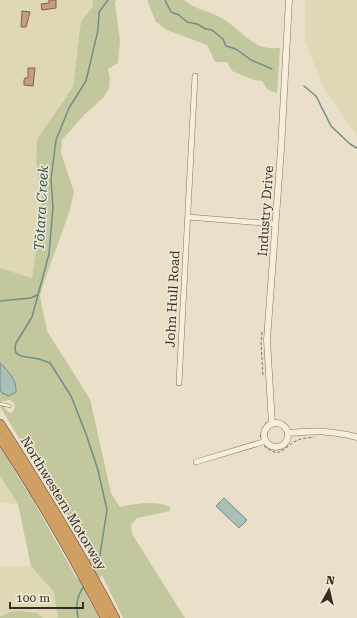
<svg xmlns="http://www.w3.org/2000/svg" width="357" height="618" font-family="'Roboto Serif',serif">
<rect width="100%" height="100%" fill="#eae0c9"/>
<path fill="#dfd8b7" d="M0,0H93V7L81,21L73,87L37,139L36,161L42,200L41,215L32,278L0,268Z
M305,0H357V136L323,87L305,41Z
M0,476L18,504L0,503Z
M0,566H31L54,592L58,618H0Z"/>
<path fill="#c3c79e" d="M93,0H116L115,3L120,41L118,63L108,69L110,78L109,89L103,98L85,114L62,140L61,153L74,192L69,213L44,282L40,296L47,331L90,399L111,493L120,507C136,504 154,500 170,507V511L137,518L131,525L132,534L185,618H123L102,575L87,596L99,618H58L54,592L31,566L18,504L0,476V448L34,502L77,579L91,555L0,407V406L3,405L7,411L10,413L13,412C16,406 15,403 10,400L0,402V390L2,393L16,392C17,380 8,371 0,363V268L32,278L41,215L42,200L36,161L37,139L73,87L81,21L93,7Z
M147,0H184C195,10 211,11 223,19C236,26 250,44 264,47C269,49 275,48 280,48L277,93L268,90L262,81L254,80L232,71L227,62H215L207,45L167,30L156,22Z
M20,611L37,613L43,618H0V617L10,612Z"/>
<path fill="#a9bfb8" stroke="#718d85" d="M0,363C8,371 17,380 16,392L9,396L2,393L0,390Z
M224,498L247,520L239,528L216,506Z"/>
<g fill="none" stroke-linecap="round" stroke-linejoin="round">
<path stroke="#718d85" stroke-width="1.5" d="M165,0L171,12L179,15L187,22L197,24L206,29L212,30L223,39L226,46L236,49L251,60L272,69
M304,86L316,96L331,126L350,144L357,148
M0,301L31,298L37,295
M93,571L99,561L107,510L98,470L86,434L71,396L50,363L39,359L21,356L16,353L15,349L16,343L32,317L49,254L53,207L51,179L56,140L69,108L86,81L98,30L99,12L108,0
M78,618C76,604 76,598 84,586"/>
</g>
<path fill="#c49d83" stroke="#815e48" d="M49,0H56V8L42,10L41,4L49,3Z
M22,11L30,12L26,27H21Z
M28,68H35L33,86L24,85V80L25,78H28Z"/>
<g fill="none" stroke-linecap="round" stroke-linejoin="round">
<defs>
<path id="service" d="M0,404L10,406"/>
<path id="minor" d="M188,217L275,224
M179,383L195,76
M196,462L266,441"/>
<path id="tertiary" d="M264 435a12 12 0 1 1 24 0a12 12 0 1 1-24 0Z
M272,424L267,340L281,149L289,0
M288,433C314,430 331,431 357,437"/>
<path id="motorway" d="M0,424C40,487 80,551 115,618
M0,438C39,496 73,556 105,618"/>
</defs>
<use href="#service" stroke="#857360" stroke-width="3.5"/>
<use href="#minor" stroke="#857360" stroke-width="6"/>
<use href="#tertiary" stroke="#857360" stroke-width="7"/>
<use href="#motorway" stroke="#534233" stroke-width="10"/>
<path stroke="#857360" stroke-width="1" stroke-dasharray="3 2" stroke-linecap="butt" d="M262,332L261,342L263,376
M260,437L266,422
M264,446C282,461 283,446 298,440C303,438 309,438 314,437"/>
<use href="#service" stroke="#f6eddc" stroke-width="2.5"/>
<use href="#minor" stroke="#f6eddc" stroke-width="5"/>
<use href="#tertiary" stroke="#f6eddc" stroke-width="6"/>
<use href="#motorway" stroke="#cf9f64" stroke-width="9"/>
</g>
<g text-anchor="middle" stroke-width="3" stroke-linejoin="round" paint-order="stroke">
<g font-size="13" fill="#372c22" stroke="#f2ead8">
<text transform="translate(265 211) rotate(-86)" y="5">Industry Drive</text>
<text transform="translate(172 299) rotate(-87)" y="5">John Hull Road</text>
<text transform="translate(64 503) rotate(59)" y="5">Northwestern Motorway</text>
</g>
<g font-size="14" font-style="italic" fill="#335552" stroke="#f2ead8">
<text transform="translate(41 208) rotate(-87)" y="5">Tōtara Creek</text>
</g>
</g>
<g transform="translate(329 590) rotate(8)" stroke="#f2ead8" stroke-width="3" paint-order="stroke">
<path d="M0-3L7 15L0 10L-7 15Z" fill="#372c22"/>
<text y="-6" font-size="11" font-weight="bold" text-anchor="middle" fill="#372c22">N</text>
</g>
<path d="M10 602v6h73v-6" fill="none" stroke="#372c22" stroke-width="2"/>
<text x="16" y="602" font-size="12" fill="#372c22" stroke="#f2ead8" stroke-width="3" paint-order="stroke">100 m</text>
</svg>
